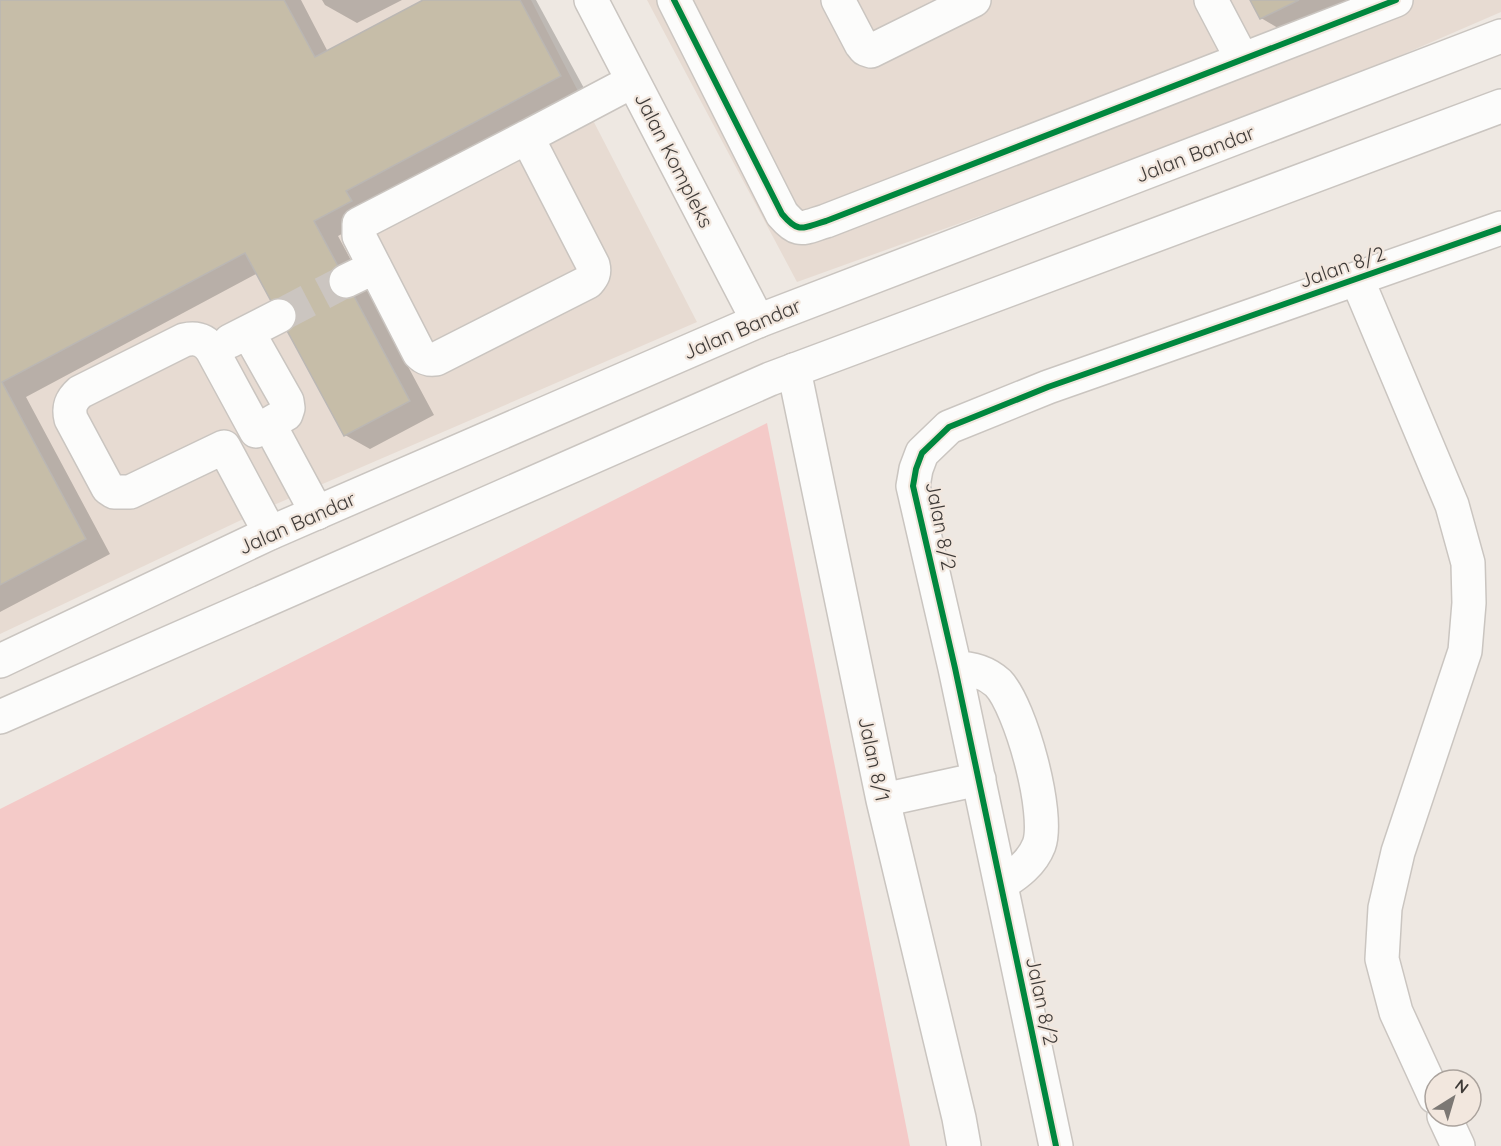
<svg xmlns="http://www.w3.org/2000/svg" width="1501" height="1146" font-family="Quicksand,sans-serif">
<rect width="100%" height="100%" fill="#eee8e2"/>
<path fill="#e7dbd2" d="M0,0H531L697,322L260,511L0,634Z
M647,0H1501V12L1277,109L797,282Z"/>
<path fill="#f4cac8" d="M767,423L910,1146H0V809Z"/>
<path fill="#0003" d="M0,0H301L328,52L426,0H536L585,90L376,216L338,236L434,415L370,449L345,435L258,273L26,397L110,554L0,612Z
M322,0H402L357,23L325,5Z
M1252,0H1369L1293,37L1261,18Z"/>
<path fill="#c6bda8" stroke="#bbb7b3" stroke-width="1.5" d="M0,0H284L315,57L423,0H520L561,76L346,191L352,201L314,221L410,401L344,436L245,253L2,382L86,539L0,585Z
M1250,0H1299L1260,19Z"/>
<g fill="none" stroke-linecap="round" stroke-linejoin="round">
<path stroke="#cbc5c0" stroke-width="33" stroke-dasharray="33 16" stroke-linecap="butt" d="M279,316L346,281"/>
<defs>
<path id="minor" d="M591,0L758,321
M674,0L782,214C799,234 802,228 826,221L1396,0
M838,0L861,44L865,49L871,51L974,0
M1211,0L1242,59
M527,137L593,265C595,273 593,276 588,282L436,359C429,360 425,359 419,353L359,236V224Z
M527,137L633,81
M1357,279L1452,505L1468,563L1469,603L1465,651L1398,852L1385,908L1382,959L1396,1012L1435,1097
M346,281L375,267
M248,332L287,401L288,408L286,414L269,424
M230,341L279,316
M794,370L883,800L959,1118L964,1146
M270,533L224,447L130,492H114L108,488L71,419C68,407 71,400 80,392L184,340C197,337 205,340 212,350L256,431L269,424L317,513
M955,668C971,668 986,672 998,683C1021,707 1050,814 1039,845C1032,863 1017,874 1001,884
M883,800L979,779
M1444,1116L1458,1146
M1056,1146L955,668L913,486L916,469L922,453L949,427L1048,387L1501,228"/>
<path id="major" d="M0,661L270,533L758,321L1501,36
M0,717L770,379L1501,106"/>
</defs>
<use href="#minor" stroke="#cac5c0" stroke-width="36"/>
<use href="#major" stroke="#cac5c0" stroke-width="36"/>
<use href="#minor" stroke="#fcfcfb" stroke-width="33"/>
<use href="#major" stroke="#fcfcfb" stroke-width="33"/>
<defs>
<path id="cycleway" d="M674,0L782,214C799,234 802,228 826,221L1396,0
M1056,1146L955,668L913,486L916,469L922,453L949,427L1048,387L1501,228"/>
</defs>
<use href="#cycleway" stroke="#f2e7de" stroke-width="10"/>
<use href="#cycleway" stroke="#00873e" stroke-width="6"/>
</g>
<g text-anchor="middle" stroke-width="4.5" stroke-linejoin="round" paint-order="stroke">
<g font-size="20" fill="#3f3b38" stroke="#f2e7de">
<text transform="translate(1195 154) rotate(-21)" y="7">Jalan Bandar</text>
<text transform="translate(674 160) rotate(63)" y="7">Jalan Kompleks</text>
<text transform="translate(1342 267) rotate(-19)" y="7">Jalan 8/2</text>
<text transform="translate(742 329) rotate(-23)" y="7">Jalan Bandar</text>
<text transform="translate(297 523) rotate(-24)" y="7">Jalan Bandar</text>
<text transform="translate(941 526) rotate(79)" y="7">Jalan 8/2</text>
<text transform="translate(874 759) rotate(78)" y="7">Jalan 8/1</text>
<text transform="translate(1042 1001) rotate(78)" y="7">Jalan 8/2</text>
</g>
</g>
<g transform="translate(1453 1098) rotate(37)"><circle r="28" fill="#f2e7de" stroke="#aaa29c" stroke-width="1.5"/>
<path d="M0-4.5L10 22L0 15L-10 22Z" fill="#7c7874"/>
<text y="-9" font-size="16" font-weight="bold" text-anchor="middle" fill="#3f3b38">N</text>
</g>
</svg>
